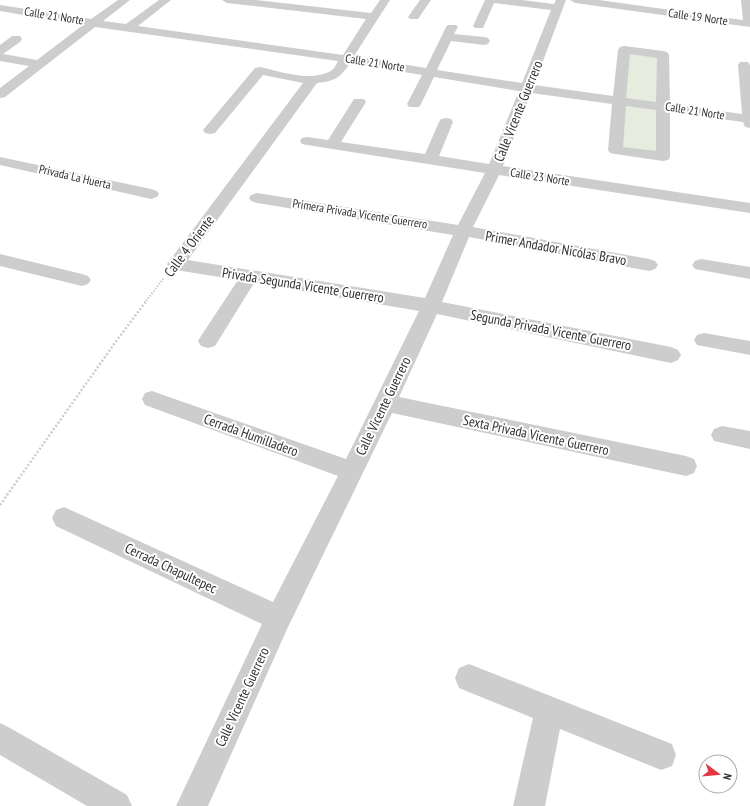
<svg xmlns="http://www.w3.org/2000/svg" width="750" height="806" font-family="'PT Sans Narrow',sans-serif">
<rect width="100%" height="100%" fill="#fff"/>
<path fill="#e6edde" d="M627,52L662,56L660,155L617,149Z"/>
<g fill="none" stroke-linecap="round" stroke-linejoin="round">
<path stroke="#cdcdcd" stroke-width="2" stroke-dasharray="1.5 1.5" stroke-linecap="butt" d="M146,301L164,278"/>
<path stroke="#cdcdcd" stroke-width="2.5" stroke-dasharray="2 2" stroke-linecap="butt" d="M0,505L117,340L147,300"/>
<path fill="#cdcdcd" fill-rule="evenodd" d="M118,0H130L103,21L126,24L159,0H171L138,26L343,55L366,19L227,3L222,0H256L371,13L380,0H390L354,56L426,68L446,27L448,25H456L458,27L454,34L484,37L488,38L490,41L488,44L484,45L451,41L437,70L522,83L551,10L494,3L483,28H475L473,26L485,0H522L554,4L556,0H566L534,85L613,96L618,50L620,47L624,46L663,51L667,52L669,55L670,104L742,114L738,65L740,62H748L750,65V128L745,127L743,122L670,112V157L668,160L663,161L615,154L610,153L608,150L612,104L531,93L503,166L750,203V213L499,175L473,227L649,259L655,261L658,265L655,269L649,271L469,237L442,302L671,347L678,350L681,355L678,360L671,363L437,314L399,397L686,456L694,459L697,466L694,473L686,476L392,413L288,627L208,806H176L262,624L56,526L52,518L56,510L64,507L273,602L338,476L145,405L142,399L145,393L152,391L346,459L419,311L254,283L215,346L208,348L201,346L198,341L201,336L238,280L176,270L170,268L167,264L303,83L263,75L215,133L210,134L205,133L203,130L255,68L260,67C281,72 311,82 331,71C334,69 336,65 338,61L95,27L5,97L0,98V88L29,66L0,61V45L12,36H20L22,39L20,42L3,54L37,60L83,25L0,11V5L91,19ZM630,54L657,58L656,102L626,98ZM350,63L422,75L407,104L409,107H419L421,104L434,77L519,91L489,164L439,156L453,122L451,119L446,118L441,119L439,122L425,154L341,142L366,102L364,99H354L328,140L307,137L302,138L300,141L302,144L307,145L485,173L458,225L257,193L251,195L249,198L251,201L257,203L453,235L425,298L188,260L317,83C335,81 340,78 350,63ZM626,106L656,110V151L623,147Z
M420,0H431L418,19H410L408,17Z
M570,0H599L743,20L741,0H750V27L575,3Z
M0,157L151,189L157,191L159,194L157,197L151,199L0,165Z
M0,254L82,274L88,276L91,280L88,284L82,286L0,266Z
M701,259L750,267V279L695,269L692,265L695,261Z
M704,333L750,341V355L697,345L694,340L697,335Z
M722,426L750,431V449L714,441L711,435L714,429Z
M469,664L672,744L676,755L672,766L661,770L560,729L545,806H513L533,718L459,688L455,678L459,668Z
M0,723L10,728L127,795L132,806H87L0,755Z"/>
</g>
<g text-anchor="middle" stroke-width="4" stroke-linejoin="round" paint-order="stroke">
<g font-size="12" fill="#303030" stroke="#fff">
<text transform="translate(54 16) rotate(9)" y="4">Calle 21 Norte</text>
<text transform="translate(698 17) rotate(8)" y="4">Calle 19 Norte</text>
<text transform="translate(375 63) rotate(9)" y="4">Calle 21 Norte</text>
<text transform="translate(695 111) rotate(9)" y="4">Calle 21 Norte</text>
<text transform="translate(75 177) rotate(13)" y="4">Privada La Huerta</text>
<text transform="translate(540 177) rotate(9)" y="4">Calle 23 Norte</text>
<text transform="translate(360 214) rotate(9)" y="4">Primera Privada Vicente Guerrero</text>
</g>
<g font-size="14" fill="#303030" stroke="#fff">
<text transform="translate(518 111) rotate(-68)" y="5">Calle Vicente Guerrero</text>
<text transform="translate(189 246) rotate(-53)" y="5">Calle 4 Oriente</text>
<text transform="translate(556 248) rotate(10)" y="5">Primer Andador Nicólas Bravo</text>
<text transform="translate(303 285) rotate(9)" y="5">Privada Segunda Vicente Guerrero</text>
<text transform="translate(551 330) rotate(11)" y="5">Segunda Privada Vicente Guerrero</text>
<text transform="translate(383 406) rotate(-64)" y="5">Calle Vicente Guerrero</text>
<text transform="translate(251 435) rotate(20)" y="5">Cerrada Humilladero</text>
<text transform="translate(536 435) rotate(12)" y="5">Sexta Privada Vicente Guerrero</text>
<text transform="translate(171 568) rotate(25)" y="5">Cerrada Chapultepec</text>
<text transform="translate(242 697) rotate(-65)" y="5">Calle Vicente Guerrero</text>
</g>
</g>
<g transform="translate(718 774) rotate(106)"><circle r="19" fill="#ffffff" stroke="#acacac"/>
<path d="M0-3L7 15L0 10L-7 15Z" fill="#e33641"/>
<text y="-6" font-size="11" font-weight="bold" text-anchor="middle" fill="#303030">N</text>
</g>
</svg>
